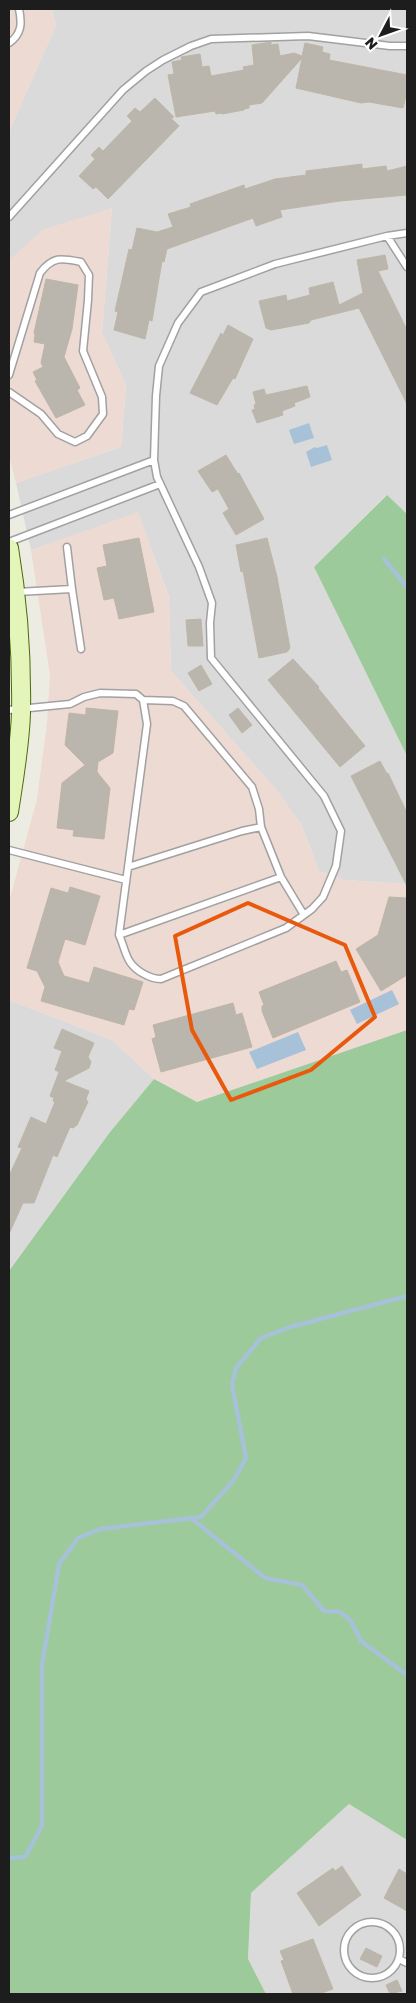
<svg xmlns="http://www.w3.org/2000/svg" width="416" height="2003" font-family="'Golos Text',sans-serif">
<rect width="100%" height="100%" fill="#edece3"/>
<path fill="#dbdada" d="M52,9H407V514L386,495L314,567L407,756V884L344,880L319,871L301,824L274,787L171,671L169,597L138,513L31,550L16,483L121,447L126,385L102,333L112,208L9,260V132L56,25Z
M9,1000L112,1040L154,1079L110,1132L9,1271Z
M349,1804L407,1840V1994H266L248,1959L251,1893Z"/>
<path fill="#eddad3" d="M9,9H52L56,25L9,132Z
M112,208L102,333L126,385L121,447L16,483L9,455V260L44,229Z
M138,512L169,598L171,671L274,787L301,824L319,871L344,880L407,884V1030L197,1102L154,1079L112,1040L9,1000V902L37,799L47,723L50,675L31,550Z"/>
<path fill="#9dca9a" d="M387,495L407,514V756L314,567Z
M407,1030V1840L349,1804L251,1893L248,1959L266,1994H9V1271L110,1132L154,1079L197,1102Z"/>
<path fill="#a6c1d8" d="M309,423L314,438L294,444L289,430Z
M327,445L332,460L311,467L306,452L315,447L317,448Z
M392,990L399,1004L357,1024L350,1010Z
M298,1032L306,1050L257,1069L249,1052Z"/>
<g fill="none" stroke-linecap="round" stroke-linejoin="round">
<path stroke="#a6c1d8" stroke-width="4.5" d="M384,559L407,587
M191,1518L265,1578L302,1585L324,1611L340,1612L351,1621L361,1641L407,1675
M9,1858L25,1857L42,1826V1665L59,1564L78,1538L100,1529L201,1517L233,1481L246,1458L232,1385L236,1368L261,1338L290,1327L407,1296"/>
</g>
<path fill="#bab5ad" stroke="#beb6a6" d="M271,42V45L278,44L280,56L294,53L302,56L305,43L323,47L322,52L330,54L329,60L407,75V92L403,108L369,102L361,103L296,88L302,58L262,103L249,105V108L244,109V110L222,114V113L216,114L215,111L176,117L168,75L174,74L172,62L182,60L181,57L200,54L202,67L209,66L211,76L244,70L243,67L254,65L252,45Z
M155,98L174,117L171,118L179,126L108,199L96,187L93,189L79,176L95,159L91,155L99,147L103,151L132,121L127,116L135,108L140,112Z
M362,164V169L386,166L387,171L407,166V195L340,201L280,210L282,217L256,226L253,218L167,249L164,262L162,261L152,321L149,320L145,339L114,330L118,312L115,311L129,249L132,250L137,228L157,232L173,227L168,214L191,207L190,204L244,185L245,189L275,179L306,175V171Z
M385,255L388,269L378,271L407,330V404L359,308L311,320L309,323L271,330L266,328L259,301L286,295L287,301L310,295L309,288L333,282L339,305L363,293L357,260Z
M46,279L78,285L72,329L64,357L80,388L77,390L85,405L56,418L35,381L37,380L33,372L43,367L41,363L45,344L34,342L35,335L34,333Z
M228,325L253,339L235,379L233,378L217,405L190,393L221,333L223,335Z
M307,386L310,397L294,403L295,406L282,411L283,415L257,423L252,410L255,409L254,405L256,404L253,392L264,389L266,395Z
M226,455L234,468L238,474L239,473L264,519L236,535L223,513L229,509L218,489L212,492L198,471Z
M139,538L154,612L119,619L114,598L104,600L97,568L107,566L103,545Z
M267,538L277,577L290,648L287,652L259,658L243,571L241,572L236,545Z
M201,619L203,646H188L186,620Z
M293,659L319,687L318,688L365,746L340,767L268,680Z
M201,665L212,684L199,691L188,673Z
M86,708L118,711L113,753L98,762L97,772L110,788L104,839L73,836L74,830L57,828L62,783L85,765L65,745L69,713L86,715Z
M238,708L252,725L242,733L229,715Z
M380,761L387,774L388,773L407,813V886L351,776Z
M70,887L100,896L85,945L65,939L58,962L64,976L89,983L94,967L143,982L134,1010L129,1009L124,1025L41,1001L45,987L37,971L27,968L51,888L68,893Z
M389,897L407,898V975L381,991L356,949L378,935Z
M336,961L341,972L347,970L360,1002L273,1038L262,1011V1006L264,1005L259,992Z
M233,1003L236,1015L242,1013L252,1047L161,1072L152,1039L156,1037L153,1025Z
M62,1029L94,1043L88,1057L91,1062L89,1068L64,1081L89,1091L86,1099L88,1102L77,1125L73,1128L70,1127L57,1157L53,1155L34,1203H23L9,1234V1176L22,1148L18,1147L31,1117L46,1124L55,1102L53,1101L54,1098L50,1096L59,1072L55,1070L62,1051L54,1048Z
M342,1866L361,1895L319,1926L297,1893L333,1868L335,1871Z
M399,1869L407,1874V1911L384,1898Z
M313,1939L333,1989L319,1994H293L281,1961L284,1960L280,1951Z
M366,1948L382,1956L377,1967L360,1959Z
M397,1980L402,1991L390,1994L386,1985Z"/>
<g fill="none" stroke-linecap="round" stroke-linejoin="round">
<defs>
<path id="lane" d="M9,43C22,34 22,23 19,9
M9,217L123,90L146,71L163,60L191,46L211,39L308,36L390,46H407
M387,236L407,267
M9,375L40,273C53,256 61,258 81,262L89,275L88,300L83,351L102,397L103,414L87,436L75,442L58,434L41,414L9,392
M9,515L154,460
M9,542L160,484
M72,589L81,649
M17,592L72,589L67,547
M143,700L173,701L184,706L252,787L259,809L261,827
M9,710L70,704L84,697L100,693L136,694L143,700L147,724L119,935C123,943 125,955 130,962C136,971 150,979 161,979L286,928L312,909L323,897L336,866L341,831L324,796L211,658L210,623L212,603L199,567L157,477L154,460L156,396L159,366L178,323L201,292L275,264L387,236L407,233
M9,850L126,880
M128,867L242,831L261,827L281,877L304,915
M119,935L281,877
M344 1950a28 28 0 1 1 56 0a28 28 0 1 1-56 0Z
M399,1959L407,1963"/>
<path id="secondary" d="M9,548C18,602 22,658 21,713C20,746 14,779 9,812"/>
</defs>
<use href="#lane" stroke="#a1a1a1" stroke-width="9"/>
<use href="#secondary" stroke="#4b6b0c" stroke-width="20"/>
<use href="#lane" stroke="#fff" stroke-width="6"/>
<use href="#secondary" stroke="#e4f5b9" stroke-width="18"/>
</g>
<path fill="none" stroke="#e8590c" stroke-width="4" stroke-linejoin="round" d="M248,903L345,945L375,1017L311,1070L231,1100L192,1030L175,936Z"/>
<rect width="416" height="2003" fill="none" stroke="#1d1d1d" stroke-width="20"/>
<g transform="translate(381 35) rotate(229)" stroke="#ffffff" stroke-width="4" paint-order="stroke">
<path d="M0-4L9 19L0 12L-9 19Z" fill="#1d1d1d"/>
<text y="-8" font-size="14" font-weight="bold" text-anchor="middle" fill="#1d1d1d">N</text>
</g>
</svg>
